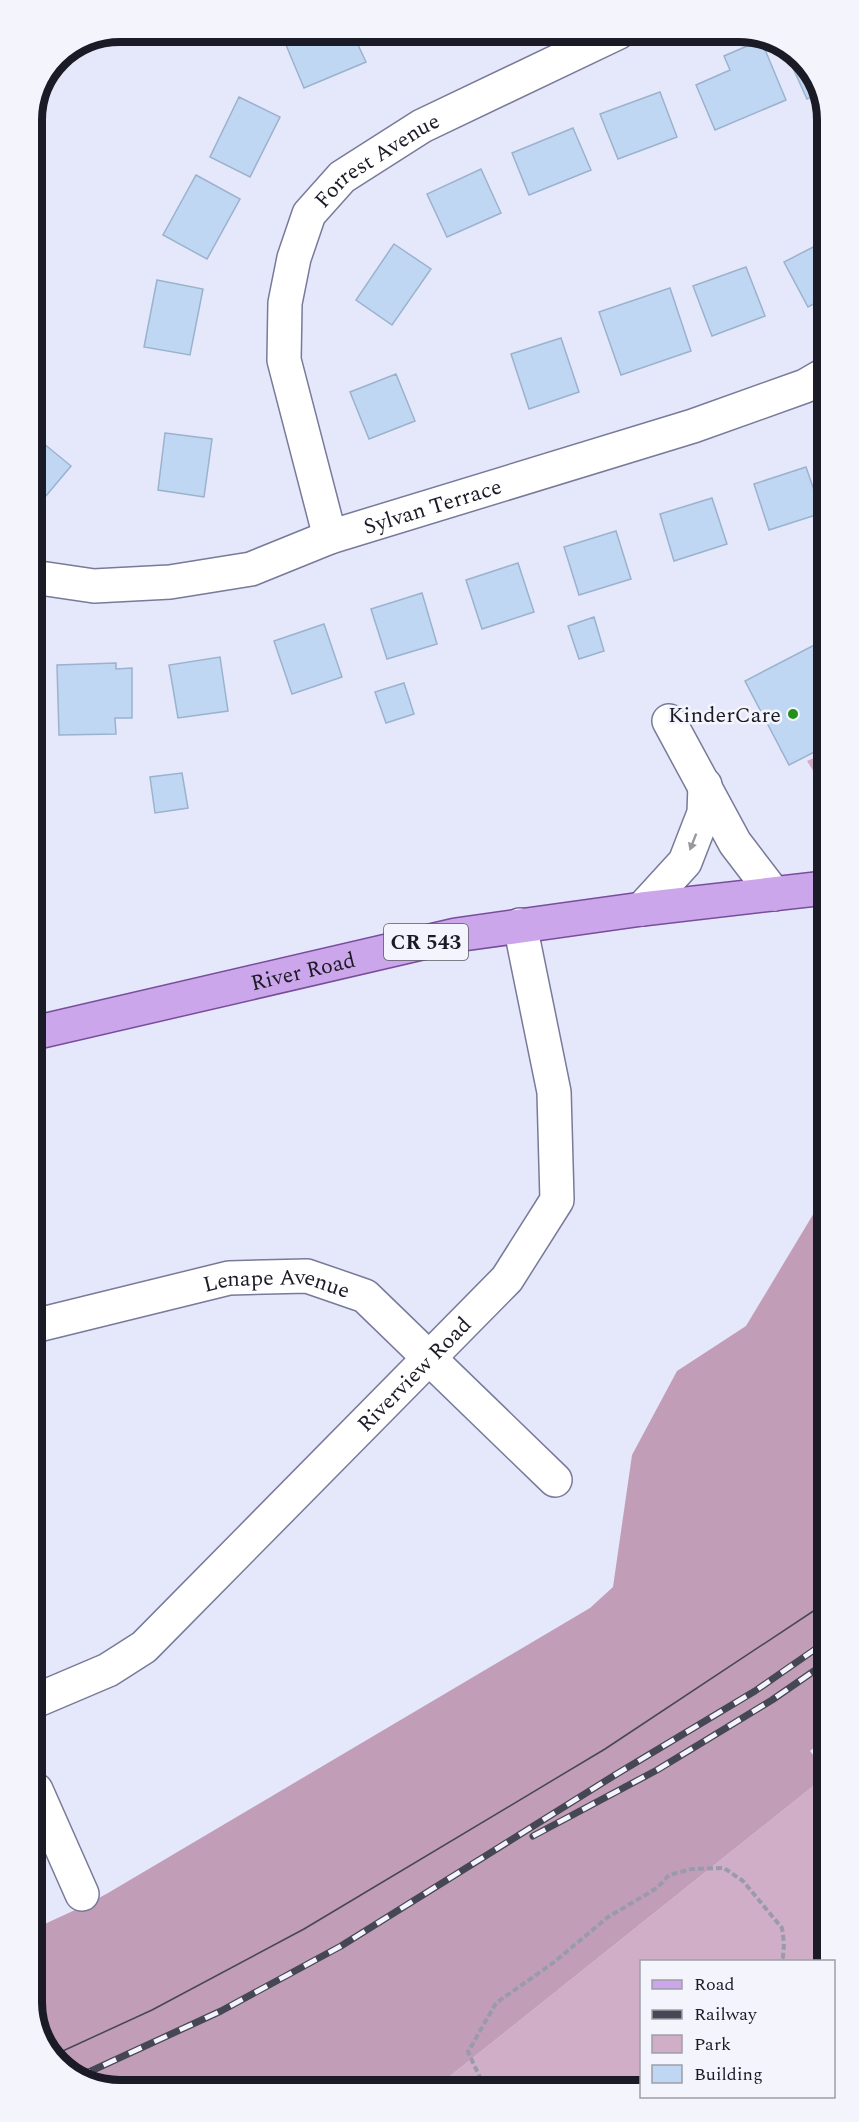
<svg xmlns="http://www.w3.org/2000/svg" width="859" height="2122" font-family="Spectral,serif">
<rect width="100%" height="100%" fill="#e5e7fb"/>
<path fill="#d1aec8" d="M825,753V787L824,788L807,761Z
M827,1775V1961L642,1962L641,2087L435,2088Z"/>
<path fill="#c19db7" d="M826,1193L827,1737L810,1751L827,1772V1775L435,2088L113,2090L66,2072L36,2030V1928L88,1904L108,1893L590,1608L613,1587L632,1455L677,1371L746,1326Z"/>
<path fill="#c0d7f3" stroke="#9bb2cd" stroke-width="1.5" d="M316,32H352L366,62L304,88L286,45Z
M761,40L786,100L715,130L696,85L730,70L724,56Z
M783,46L793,50L823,92L807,99Z
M660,92L677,137L618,159L600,114Z
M239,97L280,117L250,177L210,157Z
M573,128L591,170L529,195L512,153Z
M481,169L501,213L447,237L427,194Z
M196,175L240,199L207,259L163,235Z
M823,242V299L808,307L784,262Z
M394,244L431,269L392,325L356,300Z
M746,267L765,316L712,336L693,286Z
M157,280L203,289L190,355L144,347Z
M670,288L691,351L621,375L599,312Z
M561,338L579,392L529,409L511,354Z
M396,374L415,421L369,439L350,392Z
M165,433L212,439L204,497L158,490Z
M32,434L71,466L40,503L33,497Z
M806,467L822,513L769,530L754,484Z
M712,498L727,544L674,561L660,514Z
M616,531L631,579L579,595L564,547Z
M518,563L534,612L482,629L466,580Z
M422,593L437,644L387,659L371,609Z
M594,617L604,651L579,659L568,626Z
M324,624L342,677L292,694L274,641Z
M824,640V747L789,765L745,681Z
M220,657L228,711L178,718L169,665Z
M116,663V669L132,668V718H115L116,734L59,735L57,665Z
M404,683L414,714L386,723L375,692Z
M182,773L188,808L155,813L150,777Z"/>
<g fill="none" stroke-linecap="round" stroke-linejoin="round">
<defs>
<g id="minor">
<path id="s1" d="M330,537L284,360L285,303L294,258L309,214L342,177L422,126L619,32"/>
<path id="s2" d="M33,577L94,586L170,582L251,569L330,537L693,426L805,386L824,375"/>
<path d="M669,721L735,843L774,894"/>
<path d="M642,909L685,862L704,813L705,785"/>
<path id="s3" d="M34,1326L229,1278L307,1276L365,1296L555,1480"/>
<path id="s4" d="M35,1701L108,1670L144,1647L507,1279L557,1200L554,1092L520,925"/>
<path d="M36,1790L82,1894"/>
</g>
<g id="major">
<path id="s5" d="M34,1033L456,935L642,909L825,888"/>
</g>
</defs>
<use href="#minor" stroke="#787a99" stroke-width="36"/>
<use href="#major" stroke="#784e9c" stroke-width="36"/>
<path stroke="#999bac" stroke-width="4" stroke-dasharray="6 3" stroke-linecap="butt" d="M485,2088L468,2052L496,2003L553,1963L608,1917L657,1888L669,1875L692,1869L724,1868L743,1881L782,1928L784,1943L783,1957L780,1962"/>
<use href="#minor" stroke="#fff" stroke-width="33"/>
<use href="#major" stroke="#cca6ea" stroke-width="33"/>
<path stroke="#464754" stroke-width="1.5" d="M54,2055L152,2010L304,1929L605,1749L827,1602"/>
<defs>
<path id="rail" d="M533,1836L657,1770L772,1700L827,1662
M78,2077L221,2011L341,1946L615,1775L755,1691L827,1641"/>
</defs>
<use href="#rail" stroke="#464754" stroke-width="7"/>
<use href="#rail" stroke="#f4f5fc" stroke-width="4.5" stroke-dasharray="14" stroke-linecap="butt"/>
</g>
<defs><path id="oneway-solid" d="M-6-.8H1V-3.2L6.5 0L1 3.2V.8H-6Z" transform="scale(1.5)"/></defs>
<use fill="#98989d" href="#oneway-solid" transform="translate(693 842) rotate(111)"/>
<circle fill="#21911c" stroke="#f4f5fc" stroke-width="2" cx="793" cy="714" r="6"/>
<g text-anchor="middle" stroke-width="5" stroke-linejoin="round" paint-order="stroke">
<rect fill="#f4f5fc" stroke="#5b5c66" stroke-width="1.5" x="384" y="924" width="84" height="36" rx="4.5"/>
<g font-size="21" font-weight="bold" fill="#1a1b26">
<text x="426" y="949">CR 543</text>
</g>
<g font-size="22" fill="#1a1b26" stroke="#f4f5fc">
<text dy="8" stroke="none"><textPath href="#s1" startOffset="420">Forrest Avenue</textPath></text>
<text dy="8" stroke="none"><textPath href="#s2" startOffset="412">Sylvan Terrace</textPath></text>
<text dy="8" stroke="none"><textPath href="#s5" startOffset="276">River Road</textPath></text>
<text dy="8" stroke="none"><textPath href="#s3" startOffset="249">Lenape Avenue</textPath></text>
<text dy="8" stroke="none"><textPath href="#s4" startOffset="506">Riverview Road</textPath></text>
</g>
<g font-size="22" fill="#1a1b26" stroke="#f4f5fc" text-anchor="end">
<text x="781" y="722">KinderCare</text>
</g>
</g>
<path d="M0 0H859V2122H0ZM120 42H739A78 78 0 0 1 817 120V2002A78 78 0 0 1 739 2080H120A78 78 0 0 1 42 2002V120A78 78 0 0 1 120 42Z" fill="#f4f5fc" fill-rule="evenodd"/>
<path fill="none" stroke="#1a1b26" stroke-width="8" d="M120 42H739A78 78 0 0 1 817 120V2002A78 78 0 0 1 739 2080H120A78 78 0 0 1 42 2002V120A78 78 0 0 1 120 42Z"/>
<rect x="640" y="1960" width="195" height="138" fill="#f4f5fc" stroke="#9d9ea6" stroke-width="1.5"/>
<rect x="652" y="1980" width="30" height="9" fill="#cca6ea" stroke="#9d9ea6" stroke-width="1.5"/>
<text x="694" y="1990" font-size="18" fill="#1a1b26">Road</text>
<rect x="652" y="2010" width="30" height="9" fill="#464754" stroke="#9d9ea6" stroke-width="1.5"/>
<text x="694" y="2020" font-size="18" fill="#1a1b26">Railway</text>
<rect x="652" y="2035" width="30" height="18" fill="#d1aec8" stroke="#9d9ea6" stroke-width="1.5"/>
<text x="694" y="2050" font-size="18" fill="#1a1b26">Park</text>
<rect x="652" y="2065" width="30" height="18" fill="#c0d7f3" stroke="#9d9ea6" stroke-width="1.5"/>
<text x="694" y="2080" font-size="18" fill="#1a1b26">Building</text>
</svg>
